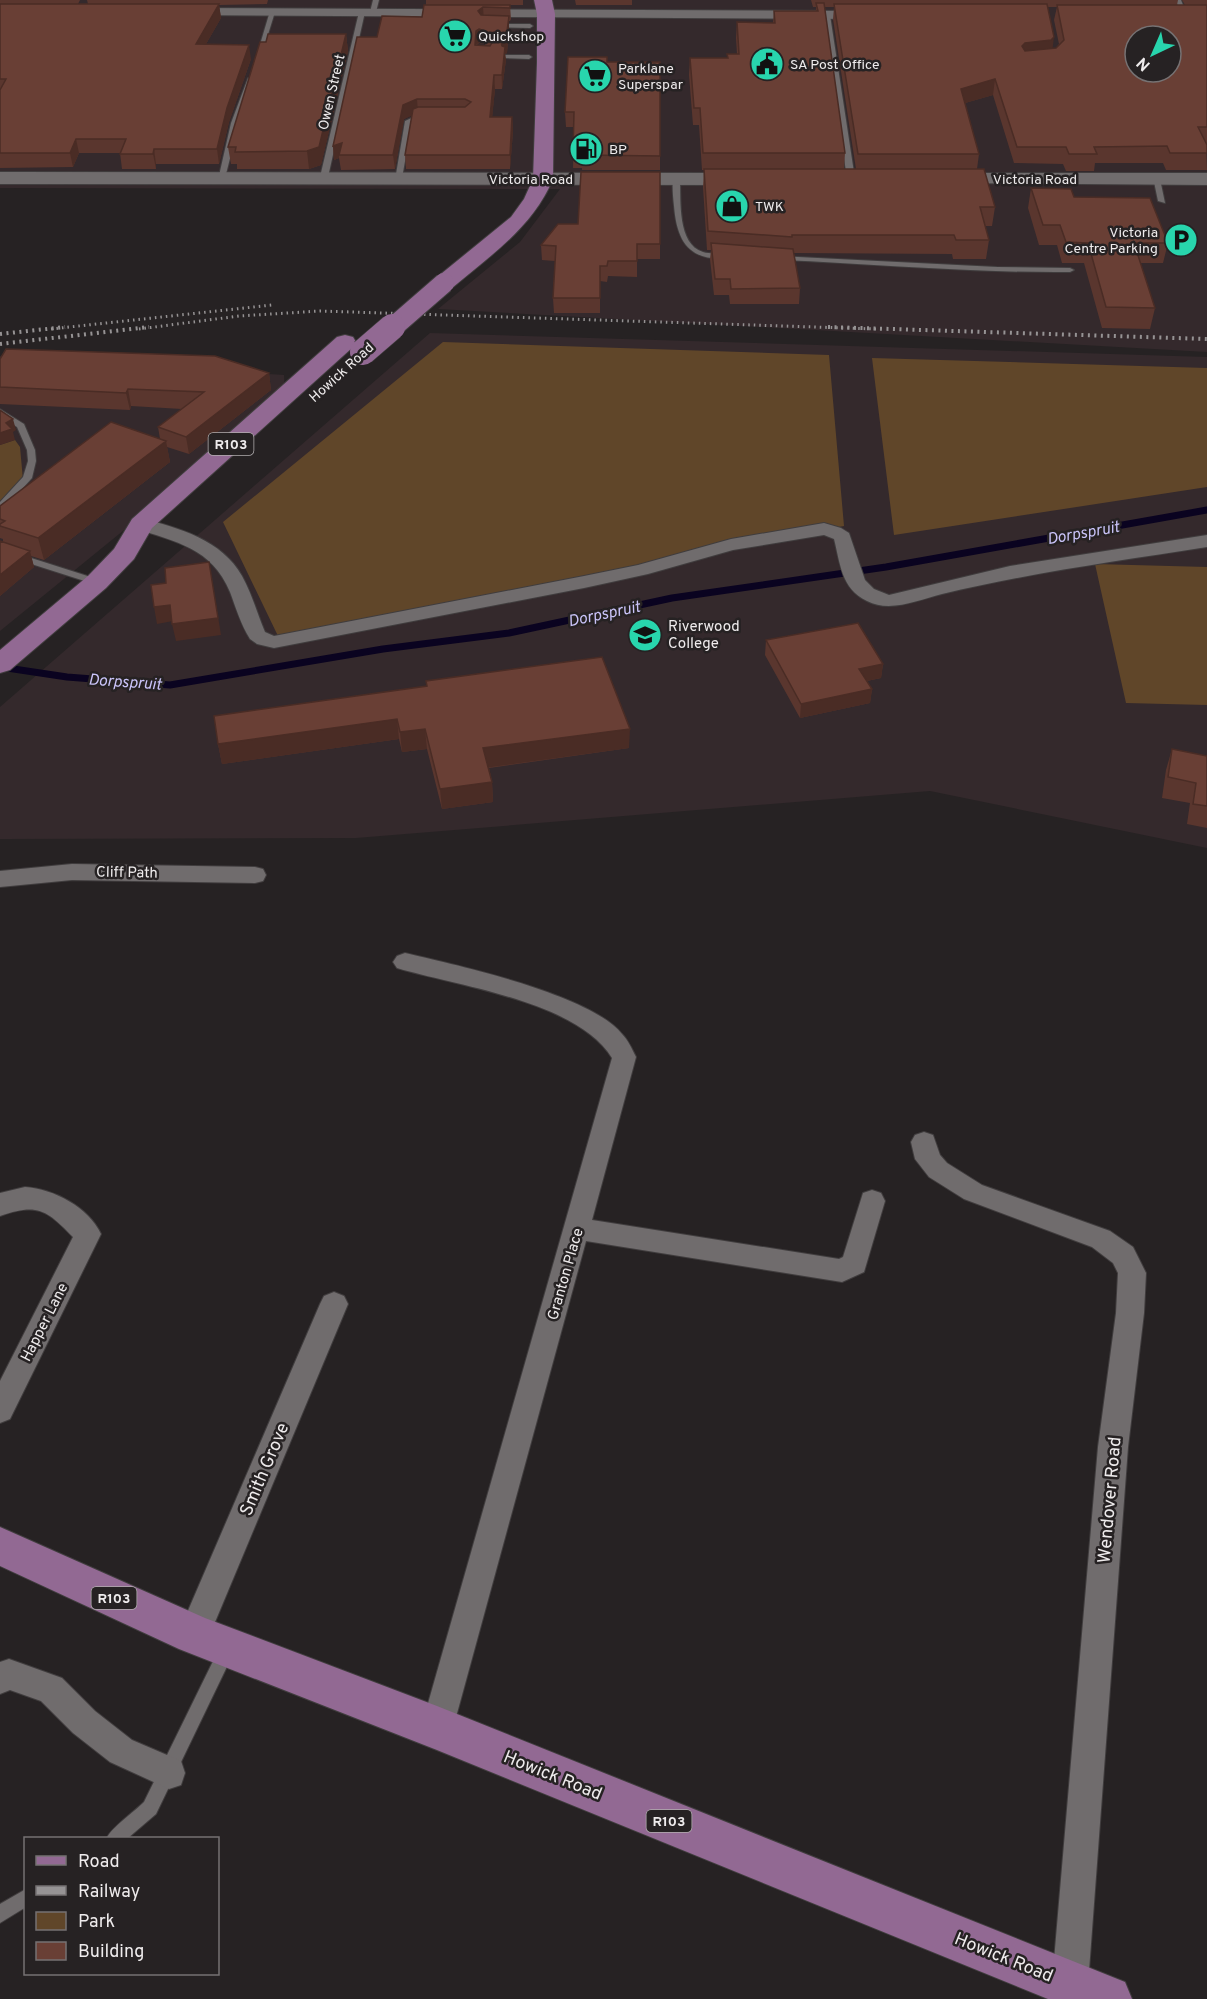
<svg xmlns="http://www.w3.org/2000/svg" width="1207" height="1999" font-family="Overpass,sans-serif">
<rect width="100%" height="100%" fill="#262223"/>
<path fill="#34292c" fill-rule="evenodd" d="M0,0H1207V352L438,309L520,242L560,189L0,188ZM1135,36H1171V72H1135Z
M430,333L1207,357V848L930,791L356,838L0,839V707Z
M0,356L284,375L285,399L0,631Z"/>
<path fill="#604629" d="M443,342L829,355L844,526L278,636L223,522Z
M872,358L1207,368V487L894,535Z
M15,440L20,447L23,480L0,501V445Z
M1095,564L1207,567V705L1126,703Z"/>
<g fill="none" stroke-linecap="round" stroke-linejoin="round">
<path stroke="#0a0320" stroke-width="7" d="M0,667L67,677L170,685L383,649L509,633L672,598L886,567L1207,510"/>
<defs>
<path id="lane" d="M373,0H379L376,12L373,14L370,12Z
M1175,0H1181L1187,15H1183Z
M362,10L365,12L328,177L324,179L320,177L359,12Z
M270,11L275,12L261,57L256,58Z
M827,13L830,15L855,179L851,181L847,179L824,15Z
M495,24H530L533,26L530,28L493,27L492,26Z
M506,55H529L532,57L529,59L504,58V56Z
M248,78L253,79L239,123L225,178L218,180L231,123Z
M418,115L430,117L412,122L402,178L395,180L405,121Z
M673,177L680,179C681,200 677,244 703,252C712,255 723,251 731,256L730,258C690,262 677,243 674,206C673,197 672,186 673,177Z
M1153,177L1160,179L1165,203L1158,201Z
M778,256L997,267L1070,268L1074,270L1070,272C973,273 877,264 781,260L777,258Z
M0,409L24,424L35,450L36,461L32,478L3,510L0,511V502L23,477L28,461L27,450L17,427L0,416Z
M0,548L100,580L102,582L97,585L94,584L0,554Z
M226,1644L232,1647L234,1652L156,1814L128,1838H107C110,1829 135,1811 144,1802L220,1647Z
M26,1889V1907L0,1923V1904Z"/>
<path id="street" d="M186,8L866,11L872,15L866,19L181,15L180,12L181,9Z
M141,518C179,528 222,540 242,576C252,594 257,613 265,632L274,636L584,576L638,565L731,539L824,523L841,528L849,533L865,580L874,589L889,595L1010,566L1207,535V547C1118,561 1029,573 942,594C918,600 890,613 867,601C841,589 840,562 834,539L824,535L733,550L648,574L584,588L274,648L257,644L250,639C241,625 236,608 230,592C212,548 176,542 134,528L132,524L134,520Z
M72,864L255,867L263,869L266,875L263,881L255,883L72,880L0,887V871Z
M405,953C456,965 590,994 622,1034C628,1040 632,1049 636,1057L592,1220L839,1259L843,1257L863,1193L872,1190L881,1193L885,1201L864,1272L842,1282L586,1241L453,1728L448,1739L437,1744L426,1739L421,1728L612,1058C577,1001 457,986 397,968L393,962L397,956Z
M924,1132L933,1135L940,1155L947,1163L982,1185L1110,1231L1133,1247L1146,1273L1144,1313L1128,1447L1088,1984L1082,1996L1076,1999L1058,1996L1052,1984L1098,1447L1116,1313L1118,1273L1113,1263L1092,1247L964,1199L929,1177L915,1159L911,1142L915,1135Z
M25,1187C54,1189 88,1207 101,1234L10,1419L0,1423V1381L73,1237C46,1209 37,1203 0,1216V1193Z
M334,1292L344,1296L348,1304L210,1634L205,1645L194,1649L183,1645L178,1634L320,1304L324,1296Z
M9,1659L62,1678L95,1711L132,1740L181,1761L185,1773L181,1785L169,1789L110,1762L73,1733L41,1701L10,1690L0,1694V1662Z"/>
<path id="secondary" d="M0,172L748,173L755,175L758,179L755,183L748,185L0,184Z
M944,173H1207V185L937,183L934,179L937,175Z"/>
<path id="primary" d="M534,0H552L555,14L553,179C533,227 491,255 452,288L444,290L436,288L433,283L436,278L511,217L524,199L533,179L537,62V14Z
M345,335L353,337L356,342L353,347L152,528L134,559L106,588L10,670L0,673V650L88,576L114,549L132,519L337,337Z
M0,1527L205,1618L437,1706L1125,1982L1132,1999H1048L437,1750L179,1649L0,1566Z"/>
</defs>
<use href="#lane" stroke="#403d3e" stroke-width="2"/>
<use href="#street" stroke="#403d3e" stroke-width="2"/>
<use href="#secondary" stroke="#403d3e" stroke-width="2"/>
<use href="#primary" stroke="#403d3e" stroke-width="2"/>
<use href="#lane" fill="#706c6d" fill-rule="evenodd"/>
<use href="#street" fill="#706c6d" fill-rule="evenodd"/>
<use href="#secondary" fill="#706c6d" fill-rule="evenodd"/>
<use href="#primary" fill="#926993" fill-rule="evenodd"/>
<path stroke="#969394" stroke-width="3" stroke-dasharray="1.5 4" stroke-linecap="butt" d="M51,329L272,305
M139,329L239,316L320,311L876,329"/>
<path stroke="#969394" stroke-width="4" stroke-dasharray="2 4.5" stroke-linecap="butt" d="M828,327L1207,339
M0,334L65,327
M0,344L149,327"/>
<defs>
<path id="primary-bridge-far1" d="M391,329L444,283"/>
<path id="primary-bridge" d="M363,352L392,327"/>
</defs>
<use href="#primary-bridge-far1" stroke="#403d3e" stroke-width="22" stroke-linecap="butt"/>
<use href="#primary-bridge" stroke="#403d3e" stroke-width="27" stroke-linecap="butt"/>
<use href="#primary-bridge-far1" stroke="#926993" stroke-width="20"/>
<use href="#primary-bridge" stroke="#926993" stroke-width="26"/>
</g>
<path fill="#5a362e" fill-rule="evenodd" d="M0,0H80L78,4H88L87,0H268L267,4L219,5L221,18L206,44L251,59L229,122L219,164H156V169H122L120,153H79L73,167L0,168Z
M426,0H523V5H510L511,19L510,21H509V29L507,53L505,54L506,60L502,89H495L492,117H512L513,131L510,169H406L405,155L412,115L404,119L395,169L341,170L339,158L334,160L333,146L377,37L422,17L426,5ZM479,43L485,44V45H477Z
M575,0H632V5H576Z
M811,0H1178L1177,5H1185L1182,0H1207V143H1206L1207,170H1166L1163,163H1095L1094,171H1066L1063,164L1014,163L993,95L965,103L979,154L977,169L995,207L992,226H985L989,240L986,259H953L952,254L794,253L800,288L799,304H730L729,295H714L710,259L711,250H707L703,187L704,170H702L699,125H693L689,75L690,58H727V54H737L736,38L737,22L773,23L774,11H816V7H813ZM824,7H834L833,19L856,169H844L845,153ZM1048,7H1057L1054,20L1059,44L1056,48H1052Z
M346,34L348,51L321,165L309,169H237V164H231L228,147L266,42Z
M607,62H660V170H582V168H573L574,127H566L565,112Z
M1031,188L1074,197L1168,243L1163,263H1140L1155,308L1150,329L1102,328L1084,263H1062L1057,245H1039L1028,208Z
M578,224L660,244V259H637V277L608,276L607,282L600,281V313H554L553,298L555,261L542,260L541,245Z
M0,359L269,373L271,390L189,454L167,447L170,462L44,560L31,556L34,567L0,596V541L3,542V539L0,538V506L160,439L158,427L182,409L131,406L130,410L0,404Z
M766,640L883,664L881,678L867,681L872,689L870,703L800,718L765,655Z
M426,681L629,748L489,768L492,782L493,802L442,809L427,749L402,752L399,739L222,764L218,744L427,686Z
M1172,749L1207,756V828L1187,824L1190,803L1162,798L1166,770Z"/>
<path fill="#4a2c25" d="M219,4L221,18L198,58L196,44Z
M483,7L484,21L478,11Z
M509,16V29L507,53L505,54L506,60L502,89L501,42Z
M479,29V43L475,45L476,31Z
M346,34L348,51L321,165L309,169L307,151Z
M1054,37L1052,53L1023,59L1022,46L1025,43Z
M249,45L251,59L229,122L219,164L217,149L227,108Z
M494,75L495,89L491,131L490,117Z
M995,79L993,95L958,105L961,89Z
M417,99L418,113L404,119L395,169L393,155L403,105Z
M512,117L513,131L510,169V155Z
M76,139L79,153L73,167L70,153Z
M342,143L339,155V158L334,160L333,146Z
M154,149L156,164V169L153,154Z
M269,373L271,390L189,454L186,437Z
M128,389L131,406L130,410L126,393Z
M13,419L16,430L13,432L15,440L0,445V433L6,423Z
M166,441L170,462L44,560L38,538Z
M30,551L34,567L0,596V575Z
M212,579L221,635L176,641L172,624Z
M170,605L173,621L157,624L154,607Z
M883,664L881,678L857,683L859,669Z
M872,689L870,703L800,718L801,704Z
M397,719L399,739L222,764L218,744Z
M425,729L427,749L402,752L400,732Z
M630,729L629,748L484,768L483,748Z
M492,782L493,802L442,809L440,789Z"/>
<path fill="#693f35" stroke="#4a2c25" stroke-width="1.5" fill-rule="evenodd" d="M816,3H824L845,153H703L700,108H694L690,58H728L727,54H739L737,22L775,23L774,11H818Z
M0,4H219L196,44L249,45L227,108L217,149H154L153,154H120L126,139H76L70,153H0V90L6,79H0Z
M834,4H1047L1054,37L1051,40L1025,43L1022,46L1025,51L1056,48L1064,40L1057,5H1207V127H1198L1207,145V153H1170L1167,146L1094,147L1097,154H1069L1066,147H1017L995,79L961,89L979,154H858ZM1135,36H1171V72H1135Z
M424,5H510V8L483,7L478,11L481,15L509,16L506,39L501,42L502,46L505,47L502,75H494L490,117H512L510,155H405L413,109L418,107H465L471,102L465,99H417L403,105L393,155H339L342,143L333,146L357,37H377L382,16L422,17ZM479,29L485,31V38L493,41L490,46L475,45L476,31Z
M268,34H346L319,147L307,151L235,152L236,147H228L260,42H266Z
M568,57H607V62H660V156L582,155V153H573L574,112H565Z
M704,169H984L995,207H980L989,240H956L954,235H792V237L708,231Z
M581,172H660V244H637V261H608L607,266H600V298H553L556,246L541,245L558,224H578Z
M1031,188L1071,189L1074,197L1150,198L1168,243H1134L1155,308L1106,307L1088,243L1066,242L1060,225H1043Z
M711,243L793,249L800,288L731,289L730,279H715Z
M6,349L215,356L269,373L186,437L158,427L204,392L128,389L126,393L0,387V359Z
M0,410L13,419L6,423L12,429L0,433Z
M111,422L166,441L38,538L0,526V524L5,521L0,519V506Z
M0,541L30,551L0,575Z
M209,562L218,618L172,624L170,605L154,607L151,585L166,583L165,568Z
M858,623L883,664L859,669L872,689L801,704L766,640Z
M602,657L630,729L483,748L492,782L440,789L425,729L400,732L397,719L218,744L214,716L427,686L426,681Z
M1172,749L1207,756V806L1193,804L1196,783L1168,777Z"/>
<defs>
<symbol id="supermarket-disc" viewBox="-11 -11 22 22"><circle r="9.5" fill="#28d5ad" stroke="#262223"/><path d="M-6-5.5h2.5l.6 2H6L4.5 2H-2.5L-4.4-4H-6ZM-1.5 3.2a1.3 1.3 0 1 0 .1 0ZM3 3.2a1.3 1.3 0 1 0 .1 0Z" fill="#111"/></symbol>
<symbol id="civic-disc" viewBox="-11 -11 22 22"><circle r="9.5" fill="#28d5ad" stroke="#262223"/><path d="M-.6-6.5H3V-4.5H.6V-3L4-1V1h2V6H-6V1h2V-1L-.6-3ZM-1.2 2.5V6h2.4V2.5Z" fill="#111"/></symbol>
<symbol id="fuel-disc" viewBox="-11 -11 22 22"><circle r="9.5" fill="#28d5ad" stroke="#262223"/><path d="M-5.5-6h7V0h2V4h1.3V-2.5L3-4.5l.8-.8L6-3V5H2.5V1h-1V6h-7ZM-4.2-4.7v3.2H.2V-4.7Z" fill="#111"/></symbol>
<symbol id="shop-disc" viewBox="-11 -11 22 22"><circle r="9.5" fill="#28d5ad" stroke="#262223"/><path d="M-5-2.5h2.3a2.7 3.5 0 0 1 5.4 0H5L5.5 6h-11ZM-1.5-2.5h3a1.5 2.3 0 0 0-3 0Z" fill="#111"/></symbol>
<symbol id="parking-disc" viewBox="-11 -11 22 22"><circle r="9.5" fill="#28d5ad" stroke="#262223"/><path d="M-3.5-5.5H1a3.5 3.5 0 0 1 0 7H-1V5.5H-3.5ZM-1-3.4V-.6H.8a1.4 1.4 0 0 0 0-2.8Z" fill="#111"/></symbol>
<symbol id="school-disc" viewBox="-11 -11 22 22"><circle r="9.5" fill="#28d5ad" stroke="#262223"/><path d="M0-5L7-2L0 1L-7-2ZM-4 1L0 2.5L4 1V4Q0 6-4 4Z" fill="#111"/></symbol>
</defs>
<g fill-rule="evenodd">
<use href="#supermarket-disc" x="436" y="17" width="38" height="38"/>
<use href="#civic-disc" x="748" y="45" width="38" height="38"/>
<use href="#supermarket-disc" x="576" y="57" width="38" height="38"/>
<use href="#fuel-disc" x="567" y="130" width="38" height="38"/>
<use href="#shop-disc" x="713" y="187" width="38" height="38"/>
<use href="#parking-disc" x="1162" y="221" width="38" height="38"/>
<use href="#school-disc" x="626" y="616" width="38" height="38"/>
</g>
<g text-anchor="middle" stroke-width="5" stroke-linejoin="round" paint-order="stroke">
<g font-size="14" fill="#eeebec" stroke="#262223" text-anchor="start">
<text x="478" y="41">Quickshop</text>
<text x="790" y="69">SA Post Office</text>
<text x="618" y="73">Parklane<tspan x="618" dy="16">Superspar</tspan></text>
<text x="609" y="154">BP</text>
<text x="755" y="211">TWK</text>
<text x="1158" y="237" text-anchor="end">Victoria<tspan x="1158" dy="16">Centre Parking</tspan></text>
</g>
<g font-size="14" fill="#eeebec" stroke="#262223">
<text transform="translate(331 92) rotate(-77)" y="5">Owen Street</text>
<text x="531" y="184">Victoria Road</text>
<text x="1035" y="184">Victoria Road</text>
<text transform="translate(341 372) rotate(-42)" y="5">Howick Road</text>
</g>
<g fill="#262223" stroke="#b2afb0" stroke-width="1.5">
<rect x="208.5" y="433" width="45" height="22" rx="4.5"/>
<rect x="91.5" y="1587" width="45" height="22" rx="4.5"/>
<rect x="646.5" y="1810" width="45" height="22" rx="4.5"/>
</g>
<g font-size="14" font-weight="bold" fill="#eeebec">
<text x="231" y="449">R103</text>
<text x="114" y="1603">R103</text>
<text x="669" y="1826">R103</text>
</g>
<g font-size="15" fill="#eeebec" stroke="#262223" text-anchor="start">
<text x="668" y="631">Riverwood<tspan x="668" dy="17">College</tspan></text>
</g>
<g font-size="15" fill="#eeebec" stroke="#262223">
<text transform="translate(127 872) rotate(1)" y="5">Cliff Path</text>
<text transform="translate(565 1274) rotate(-74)" y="5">Granton Place</text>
<text transform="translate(44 1322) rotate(-63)" y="5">Happer Lane</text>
</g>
<g font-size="16" font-style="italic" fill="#c9c3f8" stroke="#262223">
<text transform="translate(1083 532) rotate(-10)" y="6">Dorpspruit</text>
<text transform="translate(604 613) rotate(-12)" y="6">Dorpspruit</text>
<text transform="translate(125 681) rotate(4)" y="6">Dorpspruit</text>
</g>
<g font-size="18" fill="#eeebec" stroke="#262223">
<text transform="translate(264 1469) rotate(-67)" y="6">Smith Grove</text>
<text transform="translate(1109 1500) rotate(-85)" y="6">Wendover Road</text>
<text transform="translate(553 1775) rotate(22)" y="6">Howick Road</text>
<text transform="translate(1004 1957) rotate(22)" y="6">Howick Road</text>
</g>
</g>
<rect x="24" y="1837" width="195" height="138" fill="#262223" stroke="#767273" stroke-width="1.5"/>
<rect x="36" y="1856" width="30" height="9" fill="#926993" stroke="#767273" stroke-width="1.5"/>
<text x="78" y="1867" font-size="18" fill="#eeebec">Road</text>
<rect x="36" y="1886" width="30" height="9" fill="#969394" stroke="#767273" stroke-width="1.5"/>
<text x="78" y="1897" font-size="18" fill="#eeebec">Railway</text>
<rect x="36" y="1912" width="30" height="18" fill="#604629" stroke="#767273" stroke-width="1.5"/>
<text x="78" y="1927" font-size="18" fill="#eeebec">Park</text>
<rect x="36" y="1942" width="30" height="18" fill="#693f35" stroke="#767273" stroke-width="1.5"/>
<text x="78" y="1957" font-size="18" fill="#eeebec">Building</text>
<g transform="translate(1153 54) rotate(224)"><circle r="28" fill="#262223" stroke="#767273" stroke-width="1.5"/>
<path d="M0-4.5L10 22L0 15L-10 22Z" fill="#28d5ad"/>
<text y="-9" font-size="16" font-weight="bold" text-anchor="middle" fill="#eeebec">N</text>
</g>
</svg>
